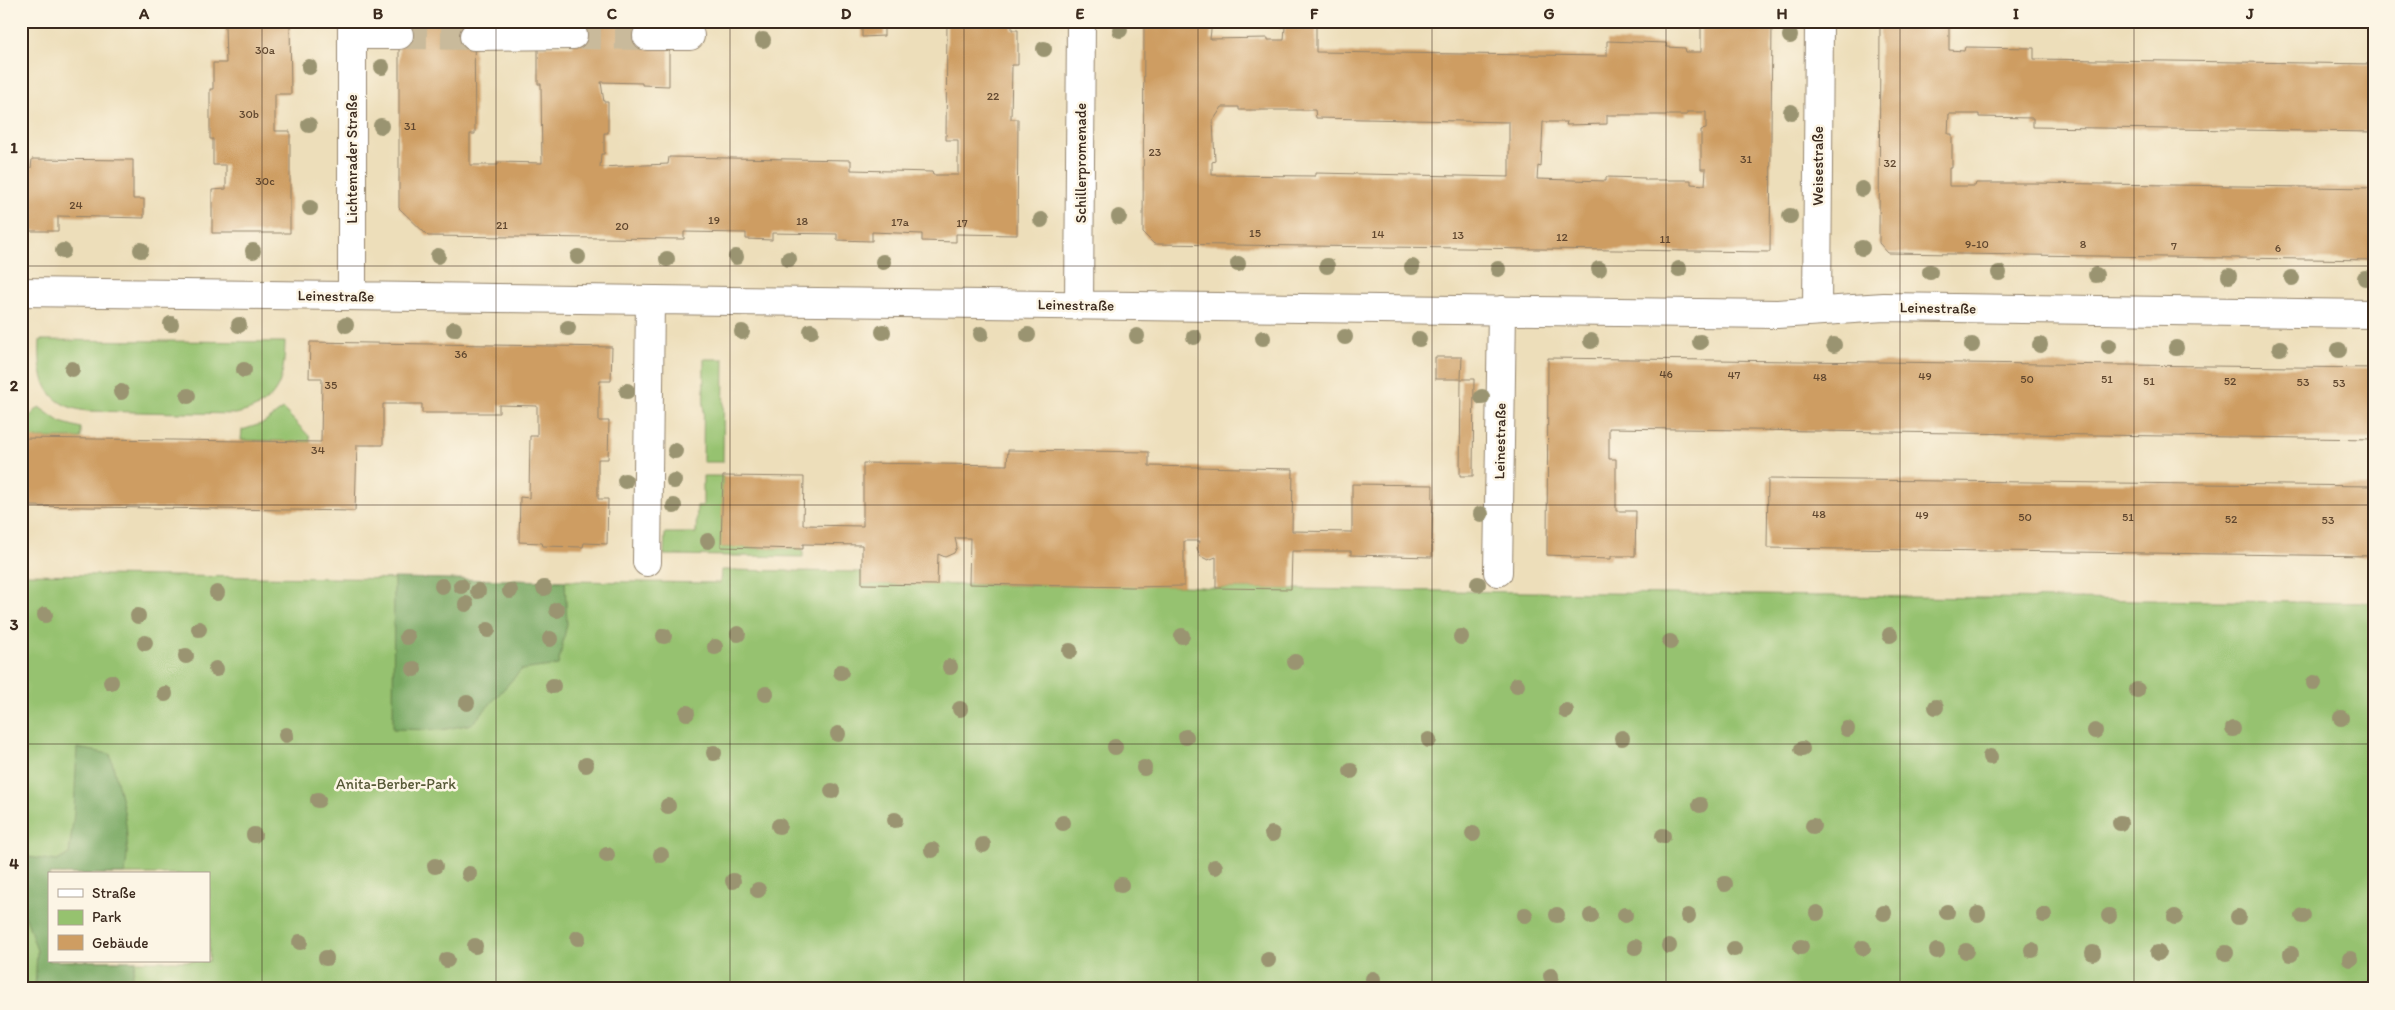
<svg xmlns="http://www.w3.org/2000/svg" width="2395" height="1010" font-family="Itim,sans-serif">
<rect width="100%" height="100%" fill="#fcf5e5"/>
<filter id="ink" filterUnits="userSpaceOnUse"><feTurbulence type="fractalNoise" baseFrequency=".02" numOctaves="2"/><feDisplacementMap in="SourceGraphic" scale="10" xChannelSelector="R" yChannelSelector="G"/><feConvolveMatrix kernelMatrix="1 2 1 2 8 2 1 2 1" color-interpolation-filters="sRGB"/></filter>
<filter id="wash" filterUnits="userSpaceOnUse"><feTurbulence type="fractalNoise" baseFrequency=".0096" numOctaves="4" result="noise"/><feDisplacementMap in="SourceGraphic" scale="20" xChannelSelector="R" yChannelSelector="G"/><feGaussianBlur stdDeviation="1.12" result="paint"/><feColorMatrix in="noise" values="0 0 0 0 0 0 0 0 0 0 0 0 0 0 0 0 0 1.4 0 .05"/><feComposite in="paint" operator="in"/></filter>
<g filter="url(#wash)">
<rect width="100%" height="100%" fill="#eddeba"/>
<path fill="#96c26f" stroke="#687646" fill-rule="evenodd" d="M40,340L285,342C284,382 279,404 236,414L87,411C44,406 38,377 40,340Z
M704,359H724L723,462H703Z
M39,407L60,422L81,428V438H27L26,420Z
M283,409L310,437V442L241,440L242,430L264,423Z
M703,476H723L722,547L803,549V557L664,555L665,533H696L697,506H703Z
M721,570L862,572V584L1184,586L1216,588L2374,603V989H21V574L720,583ZM49,874H209V961H49Z"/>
<path fill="#78a862" stroke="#5a6940" d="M394,578L565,581L567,624L558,665L521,670L472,724L441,730L393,729Z
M77,748L110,754C121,798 132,828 125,874H49V961H136L129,989H35L37,951L26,917L21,916V856L57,861L69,854L74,813Z"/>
<g id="blocks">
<path fill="#ce9d62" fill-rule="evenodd" d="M214,21H290L291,94H275V131H290V233H212V190L226,189V165H213V139H210V89H213V63H226L225,25H214Z
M399,21H474L475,131V134H470V165H498V162L542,163L541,84H538V46H573V21H647V36L669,47V86L642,85V83L601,82L604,102H608V133H604V154H601L600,167L668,164L669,157L851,160V170L932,172L933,175H958V140H946L947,21H1012V30H1018V65H1012L1011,119H1018L1017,235L956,234V242L922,241V234L872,232V241L837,240V234L772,233V240L746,239V233L684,232V239L428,236L399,208Z
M862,21H884V36L862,37Z
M1144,21H1212L1210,39L1268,38V40H1284L1285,27H1281V21H1316V52L1607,56V41L1666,43L1667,47L1685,48L1686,52H1701V21H1772L1770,252L1154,244L1143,233ZM1222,107H1239V110H1315L1316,118L1509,122V177L1315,173V176L1212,175V162L1215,161L1213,121ZM1687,112H1706V129L1701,130V169H1706L1705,185L1691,184V180H1645V178L1606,177V181L1537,179L1538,166L1541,167L1543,122H1567L1566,125L1607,124V115H1687Z
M1880,21H1949V50L1964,51L1965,47L2034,48V59L2374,64V132L2033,127V118L1979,117V114H1949L1948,134H1952V168H1949V186H1975L1976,183H2033L2374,188V260L1888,253L1879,243Z
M32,159L133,160V199H144V218L58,216V231H21V168H31Z
M310,342L612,347L611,381H600L599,393V421H609L608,459H598V499H608L607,544L584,543L583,547L543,546L542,543L519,542L520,497L529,498L530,436H537V406L499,405V413H422V404H383V445H357L355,511L21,506V438L321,442L322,378H309Z
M1435,357H1462L1461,379H1435Z
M1548,358L2374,368V439L1609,428V459H1616V511H1636L1635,556H1611V559L1571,558V556L1547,555Z
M1461,379H1474L1473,476H1460Z
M1008,450L1149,452V466L1293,469L1292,531L1352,532V484L1433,485L1432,557L1351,555V551H1292L1291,589L1216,588V557L1208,560L1200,556L1197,548L1200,541H1184V586L1132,587L969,584L970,538H955L957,547L954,553L945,557L938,554L937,585L862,584V545L803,544V549L721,547L723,476L804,477L803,525L863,526V463L1007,465Z
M1768,479L2374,486V556L1767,548Z"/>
</g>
</g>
<g filter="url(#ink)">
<use href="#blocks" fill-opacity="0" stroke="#94846c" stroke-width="1"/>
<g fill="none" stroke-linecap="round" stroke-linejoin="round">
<path stroke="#c9ba9b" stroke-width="28" stroke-dasharray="28 14" stroke-linecap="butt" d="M399,35L474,36
M573,35L647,36"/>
<defs>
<path id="minor" d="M352,21V296
M352,35H399
M474,36L573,35
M647,36H690
M21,292L1777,314L1884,307L2374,314
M1079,305L1081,21
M1817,311L1819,21
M647,562L650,300
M1498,572L1502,310"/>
</defs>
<use href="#minor" stroke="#94846c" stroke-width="30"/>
<use href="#minor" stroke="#fff" stroke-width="28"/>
</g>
<g fill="#9a9471">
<circle cx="1120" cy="30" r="8"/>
<circle cx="1790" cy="36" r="8"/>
<circle cx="763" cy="40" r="8"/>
<circle cx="1044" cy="49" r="8"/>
<circle cx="309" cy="67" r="8"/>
<circle cx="382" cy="67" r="8"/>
<circle cx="1791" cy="112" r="8"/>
<circle cx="309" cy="125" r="8"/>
<circle cx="381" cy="126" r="8"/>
<circle cx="1862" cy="189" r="8"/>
<circle cx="310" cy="208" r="8"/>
<circle cx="1790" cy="216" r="8"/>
<circle cx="1119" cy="217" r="8"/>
<circle cx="1041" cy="220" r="8"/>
<circle cx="1862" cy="248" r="8"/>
<circle cx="141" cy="250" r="8"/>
<circle cx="63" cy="251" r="8"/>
<circle cx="253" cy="251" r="8"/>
<circle cx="438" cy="256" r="8"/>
<circle cx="578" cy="257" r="8"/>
<circle cx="736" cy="257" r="8"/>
<circle cx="667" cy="259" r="8"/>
<circle cx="789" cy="259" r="8"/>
<circle cx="883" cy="262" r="8"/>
<circle cx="1238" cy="264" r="8"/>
<circle cx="1327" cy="266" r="8"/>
<circle cx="1412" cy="267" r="8"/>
<circle cx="1498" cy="269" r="8"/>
<circle cx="1599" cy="269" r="8"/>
<circle cx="1679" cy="269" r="8"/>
<circle cx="1930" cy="272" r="8"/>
<circle cx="1999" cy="273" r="8"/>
<circle cx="2096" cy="275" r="8"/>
<circle cx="2229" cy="276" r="8"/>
<circle cx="2292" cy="278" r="8"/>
<circle cx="2365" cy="278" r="8"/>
<circle cx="171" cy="324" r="8"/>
<circle cx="239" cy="325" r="8"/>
<circle cx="346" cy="325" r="8"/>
<circle cx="568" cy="328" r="8"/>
<circle cx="454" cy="329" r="8"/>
<circle cx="811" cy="331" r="8"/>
<circle cx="742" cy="332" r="8"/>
<circle cx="883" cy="332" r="8"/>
<circle cx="981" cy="334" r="8"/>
<circle cx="1028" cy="335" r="8"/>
<circle cx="1137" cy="336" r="8"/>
<circle cx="1194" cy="337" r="8"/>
<circle cx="1345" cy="337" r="8"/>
<circle cx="1263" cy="338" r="8"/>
<circle cx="1419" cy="339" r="8"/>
<circle cx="1591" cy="341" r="8"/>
<circle cx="1700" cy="342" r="8"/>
<circle cx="1834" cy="345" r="8"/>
<circle cx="1972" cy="345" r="8"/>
<circle cx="2040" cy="345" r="8"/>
<circle cx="2109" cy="346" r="8"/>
<circle cx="2176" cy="348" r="8"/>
<circle cx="2280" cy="348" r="8"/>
<circle cx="2339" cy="350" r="8"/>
<circle cx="72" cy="369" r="8"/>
<circle cx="244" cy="370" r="8"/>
<circle cx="627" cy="391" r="8"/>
<circle cx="121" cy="392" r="8"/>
<circle cx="188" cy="396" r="8"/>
<circle cx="1482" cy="397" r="8"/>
<circle cx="675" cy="451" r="8"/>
<circle cx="625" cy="481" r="8"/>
<circle cx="674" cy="481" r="8"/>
<circle cx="674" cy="506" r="8"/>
<circle cx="1481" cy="514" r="8"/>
<circle cx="708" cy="541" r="8"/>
<circle cx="1478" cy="584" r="8"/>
<circle cx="442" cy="586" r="8"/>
<circle cx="461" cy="586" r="8"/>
<circle cx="544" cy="588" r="8"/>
<circle cx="478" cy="591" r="8"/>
<circle cx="510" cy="591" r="8"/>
<circle cx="217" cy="593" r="8"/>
<circle cx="466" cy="604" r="8"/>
<circle cx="557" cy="610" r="8"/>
<circle cx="45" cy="615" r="8"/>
<circle cx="138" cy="616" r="8"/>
<circle cx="199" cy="629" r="8"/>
<circle cx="488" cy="630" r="8"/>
<circle cx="738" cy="634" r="8"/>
<circle cx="1890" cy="635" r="8"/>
<circle cx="664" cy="636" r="8"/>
<circle cx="1182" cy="636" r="8"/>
<circle cx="407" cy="637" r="8"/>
<circle cx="1461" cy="637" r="8"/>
<circle cx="550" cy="639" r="8"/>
<circle cx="1670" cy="642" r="8"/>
<circle cx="145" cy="643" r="8"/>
<circle cx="715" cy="647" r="8"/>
<circle cx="1070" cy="651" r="8"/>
<circle cx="186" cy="656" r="8"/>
<circle cx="1295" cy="662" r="8"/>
<circle cx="950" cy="667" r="8"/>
<circle cx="216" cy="669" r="8"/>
<circle cx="414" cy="669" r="8"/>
<circle cx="841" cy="672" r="8"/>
<circle cx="111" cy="682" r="8"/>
<circle cx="2314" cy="683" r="8"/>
<circle cx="1517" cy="685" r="8"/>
<circle cx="553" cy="686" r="8"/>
<circle cx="2137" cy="690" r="8"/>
<circle cx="165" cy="694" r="8"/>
<circle cx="766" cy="694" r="8"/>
<circle cx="467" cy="703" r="8"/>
<circle cx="1936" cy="707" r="8"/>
<circle cx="960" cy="709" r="8"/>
<circle cx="1566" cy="711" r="8"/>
<circle cx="687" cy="713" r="8"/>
<circle cx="2341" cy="718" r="8"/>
<circle cx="1847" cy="729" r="8"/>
<circle cx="2233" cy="729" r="8"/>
<circle cx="2095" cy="731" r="8"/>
<circle cx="838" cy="734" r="8"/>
<circle cx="286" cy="735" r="8"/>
<circle cx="1186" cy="737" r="8"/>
<circle cx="1622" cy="738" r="8"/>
<circle cx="1429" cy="740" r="8"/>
<circle cx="1115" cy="747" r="8"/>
<circle cx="1802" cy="749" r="8"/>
<circle cx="714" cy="753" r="8"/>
<circle cx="1990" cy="757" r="8"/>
<circle cx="586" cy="765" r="8"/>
<circle cx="1144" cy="768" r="8"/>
<circle cx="1351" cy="771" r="8"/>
<circle cx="832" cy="791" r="8"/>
<circle cx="318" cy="800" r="8"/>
<circle cx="1700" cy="805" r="8"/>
<circle cx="668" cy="806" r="8"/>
<circle cx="895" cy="820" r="8"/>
<circle cx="1063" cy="823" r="8"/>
<circle cx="2120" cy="823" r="8"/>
<circle cx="779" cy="826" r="8"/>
<circle cx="1813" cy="826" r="8"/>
<circle cx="1272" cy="834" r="8"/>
<circle cx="1473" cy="834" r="8"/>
<circle cx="254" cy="835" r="8"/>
<circle cx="1663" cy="836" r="8"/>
<circle cx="983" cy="845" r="8"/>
<circle cx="932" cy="850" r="8"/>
<circle cx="607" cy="855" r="8"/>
<circle cx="661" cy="855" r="8"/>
<circle cx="435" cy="866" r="8"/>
<circle cx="1215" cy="867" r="8"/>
<circle cx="469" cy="874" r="8"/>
<circle cx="733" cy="881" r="8"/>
<circle cx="1725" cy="884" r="8"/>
<circle cx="1121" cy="885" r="8"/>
<circle cx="758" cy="890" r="8"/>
<circle cx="1947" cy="912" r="8"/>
<circle cx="1817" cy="913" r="8"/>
<circle cx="1884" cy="913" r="8"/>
<circle cx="1978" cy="914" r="8"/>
<circle cx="1525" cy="915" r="8"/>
<circle cx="1557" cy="915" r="8"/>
<circle cx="1625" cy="915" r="8"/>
<circle cx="2044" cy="915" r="8"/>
<circle cx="1591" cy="916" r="8"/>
<circle cx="1688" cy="916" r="8"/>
<circle cx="2109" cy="916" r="8"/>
<circle cx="2303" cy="916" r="8"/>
<circle cx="2175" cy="917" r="8"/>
<circle cx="2238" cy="917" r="8"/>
<circle cx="578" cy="938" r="8"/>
<circle cx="300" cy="942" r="8"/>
<circle cx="475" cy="946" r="8"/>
<circle cx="1669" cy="946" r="8"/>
<circle cx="1635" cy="947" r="8"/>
<circle cx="1801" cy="947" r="8"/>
<circle cx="1863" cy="948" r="8"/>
<circle cx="1734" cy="949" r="8"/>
<circle cx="2032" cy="950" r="8"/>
<circle cx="1937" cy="951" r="8"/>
<circle cx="1966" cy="951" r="8"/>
<circle cx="2093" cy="953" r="8"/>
<circle cx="2158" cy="953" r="8"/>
<circle cx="2226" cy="953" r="8"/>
<circle cx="2291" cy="954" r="8"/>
<circle cx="326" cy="958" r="8"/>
<circle cx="2350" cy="959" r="8"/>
<circle cx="447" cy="960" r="8"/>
<circle cx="1268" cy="960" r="8"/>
<circle cx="1551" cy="976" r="8"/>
<circle cx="1373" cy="979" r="8"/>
</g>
</g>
<path fill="none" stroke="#3b2a1e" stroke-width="1" stroke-opacity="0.55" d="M262,21V989M496,21V989M730,21V989M964,21V989M1198,21V989M1432,21V989M1666,21V989M1900,21V989M2134,21V989M21,266H2374M21,505H2374M21,744H2374"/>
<g text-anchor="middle" stroke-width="5" stroke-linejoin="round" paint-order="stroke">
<g font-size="12" fill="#60472f">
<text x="265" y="54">30a</text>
<text x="993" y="100">22</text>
<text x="249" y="118">30b</text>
<text x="410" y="130">31</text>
<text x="1155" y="156">23</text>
<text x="1746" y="163">31</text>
<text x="1890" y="167">32</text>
<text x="265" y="185">30c</text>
<text x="76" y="209">24</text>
<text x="714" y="224">19</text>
<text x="802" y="225">18</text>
<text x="900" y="226">17a</text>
<text x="962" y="227">17</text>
<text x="502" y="229">21</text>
<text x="622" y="230">20</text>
<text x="1255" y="237">15</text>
<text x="1378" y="238">14</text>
<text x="1458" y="239">13</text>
<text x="1562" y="241">12</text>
<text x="1665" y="243">11</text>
<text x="1977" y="248">9-10</text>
<text x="2083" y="248">8</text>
<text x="2174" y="250">7</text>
<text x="2278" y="252">6</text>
<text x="461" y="358">36</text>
<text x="1666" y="378">46</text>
<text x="1734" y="379">47</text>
<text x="1925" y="380">49</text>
<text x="1820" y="381">48</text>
<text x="2027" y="383">50</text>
<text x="2107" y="383">51</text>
<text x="2149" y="385">51</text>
<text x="2230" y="385">52</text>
<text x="2303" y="386">53</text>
<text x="2339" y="387">53</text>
<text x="331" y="389">35</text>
<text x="318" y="454">34</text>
<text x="1819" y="518">48</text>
<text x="1922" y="519">49</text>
<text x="2025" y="521">50</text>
<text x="2128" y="521">51</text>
<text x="2231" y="523">52</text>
<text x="2328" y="524">53</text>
</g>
<g font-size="15" fill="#3b2a1e" stroke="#fcf5e5">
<text transform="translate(352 159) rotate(-90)" y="5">Lichtenrader Straße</text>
<text transform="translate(1081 163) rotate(-90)" y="5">Schillerpromenade</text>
<text transform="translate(1818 166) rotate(-90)" y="5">Weisestraße</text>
<text transform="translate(336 296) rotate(1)" y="5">Leinestraße</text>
<text transform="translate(1076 305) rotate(1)" y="5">Leinestraße</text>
<text transform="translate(1938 308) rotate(1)" y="5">Leinestraße</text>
<text transform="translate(1500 441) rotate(-89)" y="5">Leinestraße</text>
</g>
<g font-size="15" fill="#565836" stroke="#fcf5e5">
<text x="396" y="789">Anita-Berber-Park</text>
</g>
</g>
<rect width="2395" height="1010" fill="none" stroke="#fcf5e5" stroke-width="55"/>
<rect x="48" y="872" width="162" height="90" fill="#fcf5e5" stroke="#afa495"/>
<rect x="58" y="889" width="25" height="8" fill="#ffffff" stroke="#afa495"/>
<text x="92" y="898" font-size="15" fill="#3b2a1e">Straße</text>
<rect x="58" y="910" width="25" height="15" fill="#96c26f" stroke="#afa495"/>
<text x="92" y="922" font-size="15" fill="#3b2a1e">Park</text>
<rect x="58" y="935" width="25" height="15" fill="#ce9d62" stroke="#afa495"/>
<text x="92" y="948" font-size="15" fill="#3b2a1e">Gebäude</text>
<rect x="28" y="28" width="2340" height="954" fill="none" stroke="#3b2a1e" stroke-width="2"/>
<g font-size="16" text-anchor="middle" font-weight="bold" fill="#3b2a1e">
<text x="144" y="19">A</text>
<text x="378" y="19">B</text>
<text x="612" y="19">C</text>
<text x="846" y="19">D</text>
<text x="1080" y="19">E</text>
<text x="1314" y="19">F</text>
<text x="1549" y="19">G</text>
<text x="1782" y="19">H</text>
<text x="2016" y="19">I</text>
<text x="2250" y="19">J</text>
<text x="14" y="153">1</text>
<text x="14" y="391">2</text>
<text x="14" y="630">3</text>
<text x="14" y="869">4</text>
</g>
</svg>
